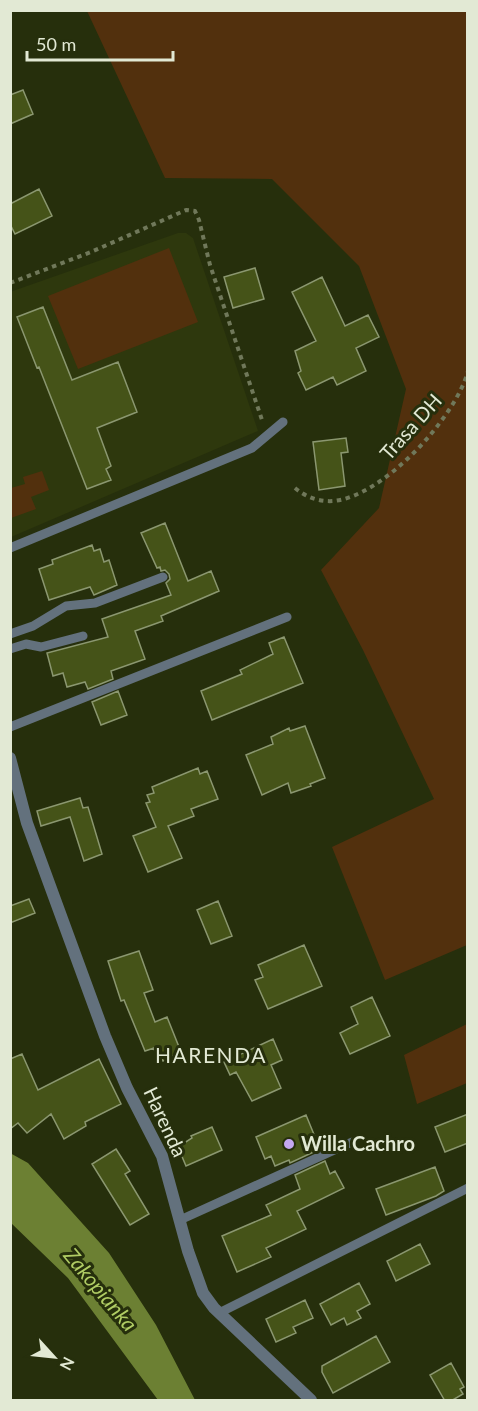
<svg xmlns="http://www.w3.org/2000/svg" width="478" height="1411" font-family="Lato,sans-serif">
<rect width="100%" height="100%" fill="#262f0c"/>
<path fill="#2e380d" d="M178,233H186L193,238L258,431L11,537L10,292Z"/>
<path fill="#52300d" d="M87,11H467V945L385,980L332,847L434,799L363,650L321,570L379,508L406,389L359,266L272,179L165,178Z
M169,248L198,322L78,369L48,296Z
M42,471L49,490L31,497L36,509L11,518V488L25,484L23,477Z
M467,1024V1083L417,1104L404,1055Z"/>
<path fill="#6c8033" d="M10,1153L28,1163L109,1253L156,1325L195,1400H158L68,1278L11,1223Z"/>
<path fill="#455318" stroke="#8b9770" stroke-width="1.5" d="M23,90L33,114L10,124V95Z
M39,189L52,216L15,234L10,224V204Z
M255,268L264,299L233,308L224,277Z
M322,277L345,326L368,315L379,337L356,348L366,371L337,385L333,377L306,390L298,373L301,371L295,351L316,341L292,292Z
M43,307L72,380L118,362L137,412L97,428L111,466L106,469L111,480L87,489L39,367L37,368L17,317Z
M346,438L348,452L341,453L345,486L319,490L313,442Z
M165,523L188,581L211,571L219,591L161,616L163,621L135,631L145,659L111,671L113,679L88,689L85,682L67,687L63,673L53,676L47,653L108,637L102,619L171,595L166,583L170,579L169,574L165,570L161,571L160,567L157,568L141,533Z
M92,545L94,551L100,549L104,562L109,560L117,585L94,595L90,587L49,600L39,569L53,564L52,560Z
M284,637L303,683L212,720L201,691L242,674L240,670L273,654L269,643Z
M118,691L127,715L101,725L92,702Z
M305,726L325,778L310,784L311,786L291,793L288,783L262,795L246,755L273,744L271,737L289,728L290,731Z
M198,768L200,774L207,771L218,799L191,809L194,816L168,826L182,858L148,872L133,836L156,827L146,803L150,802L147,795L154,793L152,787Z
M80,798L83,808L88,807L102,854L84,861L70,817L41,826L37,811Z
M29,899L35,913L10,923V906Z
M218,901L232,936L211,944L197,910Z
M304,945L322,986L268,1009L255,980L263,977L258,965Z
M139,951L153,990L144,993L155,1022L167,1017L181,1052L163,1061L158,1051L155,1052L154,1048L145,1051L124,1000L121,1001L108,961Z
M372,997L390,1036L350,1054L340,1033L358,1024L351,1007Z
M273,1039L282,1060L271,1065L281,1088L252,1101L236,1072L230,1075L224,1062Z
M22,1054L38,1090L99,1059L121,1104L85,1122L86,1126L64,1139L51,1114L27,1133L18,1123L10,1129V1059Z
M468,1114V1143L445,1152L435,1127Z
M306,1115L320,1149L290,1163L289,1160L275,1166L271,1156L265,1159L256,1137Z
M212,1127L222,1150L186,1166L178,1147L192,1138L191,1136Z
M116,1149L130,1171L125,1174L149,1214L130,1225L92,1164Z
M325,1161L330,1174L335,1171L344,1188L297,1211L306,1229L266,1248L271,1257L237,1272L222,1236L271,1215L266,1205L300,1189L295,1175Z
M435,1167L444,1191L436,1196L386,1215L376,1189Z
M420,1244L430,1264L396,1281L387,1261Z
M359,1283L370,1304L357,1311L361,1318L347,1325L344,1318L331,1325L320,1304Z
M305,1300L313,1318L293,1327L296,1333L276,1342L266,1319Z
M376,1336L390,1362L333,1393L322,1372V1366Z
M451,1363L464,1387L460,1389L463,1394L451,1401H445L430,1375Z"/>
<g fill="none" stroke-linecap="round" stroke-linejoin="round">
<path stroke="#70785a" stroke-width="4" stroke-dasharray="4.5 4.5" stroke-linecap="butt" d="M10,283L91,252L186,210L195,211L199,220L210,265L263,423
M295,488C306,497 319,502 333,501C383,497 456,417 468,371"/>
<path stroke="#63717d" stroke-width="9" d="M10,548L252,448L283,422
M10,634L33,626L66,606L95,603L163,577
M10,649L26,644L41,647L83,636
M10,727L287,617
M180,1220L352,1142
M219,1313L468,1188"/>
<path stroke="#63717d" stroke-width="12" d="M10,758L27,823L105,1036L127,1088L162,1156L188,1251L203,1293L214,1308L311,1400"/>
</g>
<circle fill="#c4a7f1" stroke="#262f0c" stroke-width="2" cx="289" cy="1144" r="6"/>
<g text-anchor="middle" stroke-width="6" stroke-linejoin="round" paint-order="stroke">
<g font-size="20" fill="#e2e9d4" stroke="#262f0c">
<text transform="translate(411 427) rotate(-48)" y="7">Trasa DH</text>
<text transform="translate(165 1122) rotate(65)" y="7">Harenda</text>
</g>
<g font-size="20" font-weight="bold" fill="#e2e9d4" stroke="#262f0c" text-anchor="start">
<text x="301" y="1151">Willa Cachro</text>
</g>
<g font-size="21" letter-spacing="1.5" fill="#e2e9d4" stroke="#262f0c">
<text x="211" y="1063">HARENDA</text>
</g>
<g font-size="21" font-style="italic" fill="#b0cc64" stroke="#262f0c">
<text transform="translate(100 1290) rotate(50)" y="7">Zakopianka</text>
</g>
</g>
<rect width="478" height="1411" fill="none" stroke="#e2e9d4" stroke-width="24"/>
<g transform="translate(54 1357) rotate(117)" stroke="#262f0c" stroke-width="4.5" paint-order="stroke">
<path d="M0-4.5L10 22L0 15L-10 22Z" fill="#e2e9d4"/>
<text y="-9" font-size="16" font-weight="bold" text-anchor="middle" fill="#e2e9d4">N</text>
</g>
<path d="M27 51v9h146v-9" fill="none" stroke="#e2e9d4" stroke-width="3"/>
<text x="36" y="51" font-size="18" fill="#e2e9d4" stroke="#262f0c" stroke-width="4.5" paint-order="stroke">50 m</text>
</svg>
